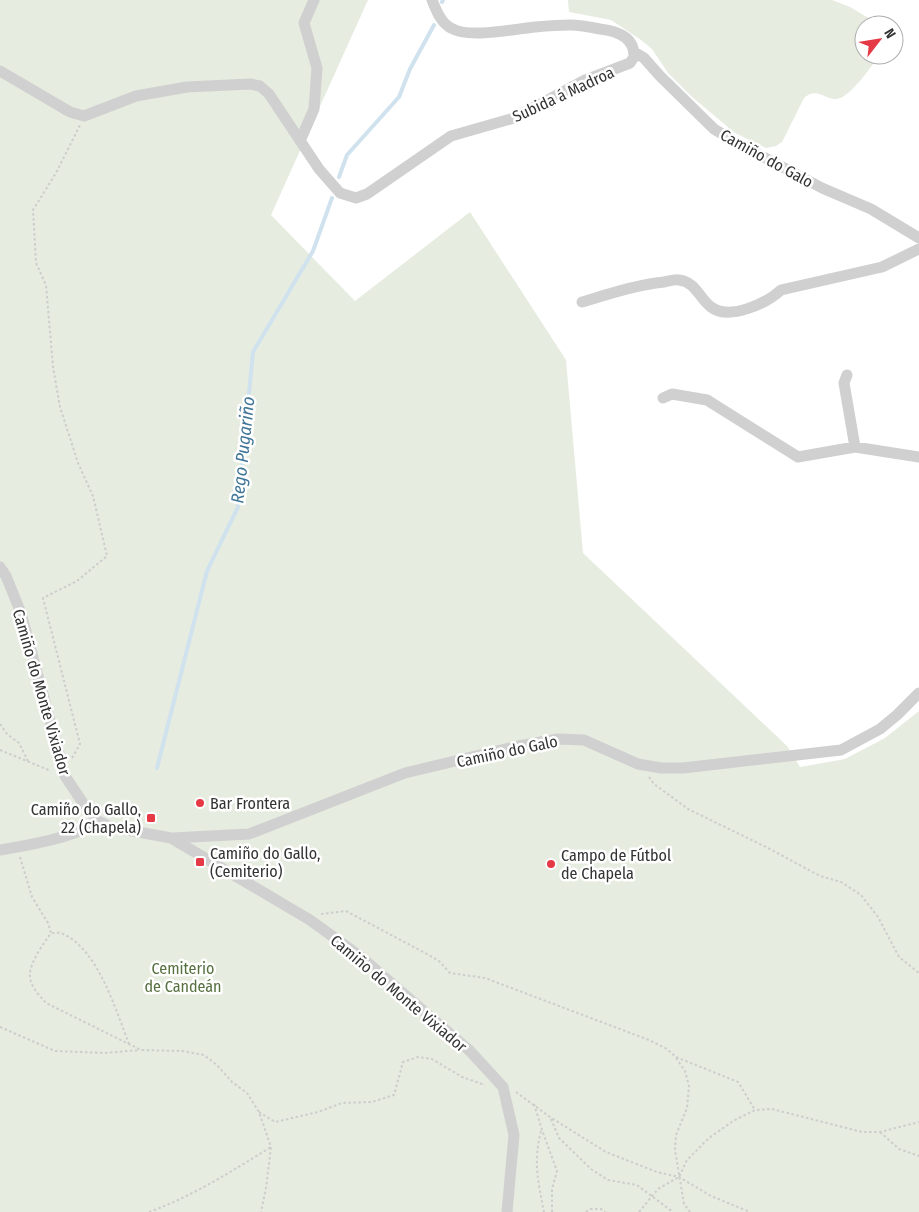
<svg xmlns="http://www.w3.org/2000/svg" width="919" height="1212" font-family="'Fira Sans Condensed',sans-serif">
<rect width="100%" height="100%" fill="#fff"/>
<path fill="#e6ecdf" d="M0,0H368L271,215L355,301L470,212L566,360L583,553L787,746L800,767L845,759L885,738L919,711V1212H0Z
M568,0H832L850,7L880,25H864V55H879C873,65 851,95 840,98C826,103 819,85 804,98L782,142L776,146L766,148L735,133L691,96L668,73L652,49L641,40L611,20L569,12Z"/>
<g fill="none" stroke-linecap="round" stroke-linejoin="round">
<path stroke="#cfe2ee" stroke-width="4" d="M442,2L443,0
M339,177L347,155L399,97L410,69L434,25
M157,768L207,571L238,507L253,352L313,251L332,198"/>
<path stroke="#cdcdcd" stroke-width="2" stroke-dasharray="2.5 2.5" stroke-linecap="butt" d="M0,724L7,734L19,743L28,761
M0,750L51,771
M72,758L80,744L43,598L77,581L107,556L93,496L78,463L60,407L53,367L46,285L36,263L33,210L56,173L80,125
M649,777L654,784L688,809L766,847L820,876L841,882L861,895L878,917L899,957L919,973
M20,857L32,897L48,923L51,933C44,943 29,963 30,976C30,986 39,995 46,1003L141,1050L182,1051L204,1055L217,1065L232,1082L247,1093L259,1112L271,1147L266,1188L261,1212
M321,914L346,911L427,954L439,961L450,973L485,978L649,1040L667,1049L676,1057L738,1082L755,1110
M52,933C55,933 60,932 63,934C98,949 116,1011 129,1044
M0,1027L55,1051L105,1053L140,1050
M676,1058L685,1071L689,1086L687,1108L676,1135L675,1150L684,1204L690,1212
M516,1092L550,1117L606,1152L657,1172L679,1177L711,1196L750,1212
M534,1104L542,1130L557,1171L552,1189V1212
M259,1112L275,1122L318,1112L342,1103L372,1102L394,1095L403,1062L418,1057L432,1059L462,1077L485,1085
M551,1119L559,1138L591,1169L608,1180L637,1185L673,1212
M541,1131C533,1162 538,1181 544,1212
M880,1132L899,1149L919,1156
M149,1212C193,1196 232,1171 271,1147
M586,1212L590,1209H601L605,1212
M639,1212L658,1189L679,1177L687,1160L709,1138L733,1121L755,1110L772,1109L862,1132H880L919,1122"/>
<path stroke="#d0d0d0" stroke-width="11" d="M634,52L644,58L660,76L714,129L739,144L822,188L871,209L919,238
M0,71L70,112L84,116L136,96L187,87L250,84L260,86L269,94L319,169L340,193L356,198L367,194L451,136L514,118L583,81L630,63L634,57C635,37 617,31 600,29C590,27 580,25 570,25C558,25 546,26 535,27C515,29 468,39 451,28C441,23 436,10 432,0
M300,141L314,109L317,68L304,23L314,0
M582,302C609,294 636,285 664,282C669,281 675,279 679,280C696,282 699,298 711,307C729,321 767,303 781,290L882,267L919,249
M847,375L844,383L855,447
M663,398L672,394L707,400L798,457L855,447L919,457
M0,567L6,576L21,613L65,776L85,806L98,821L111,827L171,838L310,920L361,957L470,1051L503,1087L514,1135L507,1212
M172,838L249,834L405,773L518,746L558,739L584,740L638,764L661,768H683L841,750L880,729L897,715L919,693
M0,850C25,846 79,837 98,821"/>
</g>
<g fill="#e63946" stroke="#fff" stroke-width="2">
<circle cx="200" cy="803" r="5"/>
<rect x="146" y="813" width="10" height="10" rx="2.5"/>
<rect x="195" y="857" width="10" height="10" rx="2.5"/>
<circle cx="551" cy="864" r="5"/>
</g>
<g text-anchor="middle" stroke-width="5" stroke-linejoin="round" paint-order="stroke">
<g font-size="16" fill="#333" stroke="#fff">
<text transform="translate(563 94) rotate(-25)" y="6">Subida á Madroa</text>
<text transform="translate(767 158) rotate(29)" y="6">Camiño do Galo</text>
<text transform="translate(42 692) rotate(74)" y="6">Camiño do Monte Vixiador</text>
<text transform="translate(507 751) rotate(-12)" y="6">Camiño do Galo</text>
<text transform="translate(399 993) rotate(40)" y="6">Camiño do Monte Vixiador</text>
</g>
<g font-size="16" fill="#333" stroke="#fff" text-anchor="start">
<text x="210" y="809">Bar Frontera</text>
<text x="141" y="815" text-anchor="end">Camiño do Gallo,<tspan x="141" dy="18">22 (Chapela)</tspan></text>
<text x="210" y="859">Camiño do Gallo,<tspan x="210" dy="18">(Cemiterio)</tspan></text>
<text x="561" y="861">Campo de Fútbol<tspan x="561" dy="18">de Chapela</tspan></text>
</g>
<g font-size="16" fill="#56703f" stroke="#fff">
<text x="183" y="974">Cemiterio<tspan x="183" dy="18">de Candeán</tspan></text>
</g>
<g font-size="18" font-style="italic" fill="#3f7597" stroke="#fff">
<text transform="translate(243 450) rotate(-84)" y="6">Rego Pugariño</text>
</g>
</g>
<g transform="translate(879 40) rotate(59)"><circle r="24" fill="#ffffff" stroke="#adadad"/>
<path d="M0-4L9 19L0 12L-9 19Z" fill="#e63946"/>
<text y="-8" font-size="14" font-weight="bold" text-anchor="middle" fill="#333333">N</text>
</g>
</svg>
